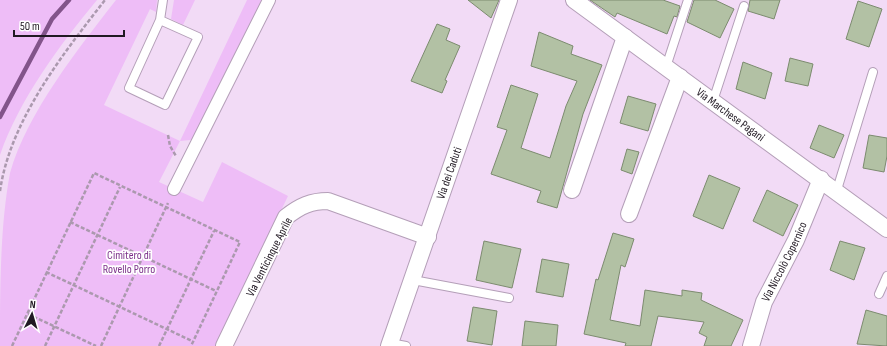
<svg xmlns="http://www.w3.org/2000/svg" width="887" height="346" font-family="'Sofia Sans Condensed',sans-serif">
<rect width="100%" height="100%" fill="#f2dbf6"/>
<path fill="#eebdf7" d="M0,0H97C59,46 20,98 0,155Z
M116,0H157L156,12L150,9L104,105L180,141L247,0H263L199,136L190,140L180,141L159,182L203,202L222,162L288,196L216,346H0C0,291 0,226 10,173C27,113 78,49 116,0Z
M174,0H195L183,25L171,19Z"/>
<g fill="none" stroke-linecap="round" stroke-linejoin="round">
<path stroke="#82548a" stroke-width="4.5" d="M0,117L52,19L69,0"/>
</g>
<path fill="#b2c1a4" stroke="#7c8b6f" d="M468,0H499L491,18Z
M590,0H663L680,6L677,17L674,16L667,34L617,13L615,17Z
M694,0H715L734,9L720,38L687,22Z
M750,0H780L774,19L748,11Z
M858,1L882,9L869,47L846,39Z
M437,24L450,29L446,40L460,46L445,80L447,81L442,93L411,81Z
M539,32L573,46L571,54L602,65L583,114L557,208L537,202L541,191L491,174L507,130L497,127L511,85L538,94L521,148L550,158L566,106L577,81L531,66Z
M790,58L813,64L808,86L785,81Z
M743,62L772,73L765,99L736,89Z
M628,96L656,104L648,131L620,123Z
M819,125L844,135L834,158L810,148Z
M869,135L887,138V156L884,172L863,168Z
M627,149L639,152L632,174L621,170Z
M709,175L740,188L723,229L693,216Z
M767,190L798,205L783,236L753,221Z
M613,233L634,239L625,267L621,265L610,320L640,326L645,290L682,296V290L702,293L701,300L743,320L731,346H704L707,337L699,333L704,322L658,316L651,346H625L626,343L584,334L596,279L598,280Z
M484,241L521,249L512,288L476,280Z
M840,241L865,248L854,280L830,270Z
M542,259L569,264L563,297L536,292Z
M473,307L497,311L492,345L467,341Z
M866,310L887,316V346L857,344Z
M525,321L558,325L556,346H522Z"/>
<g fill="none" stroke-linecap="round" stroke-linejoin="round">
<defs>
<path id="service" d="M160,20L198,37L165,105L129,88L160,20L163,0
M666,67L688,0
M713,101L744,6
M836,193L873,72
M413,280L509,298
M879,294L887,276
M390,343L406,346"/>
<path id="pedestrian" d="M174,189L269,0"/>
<g id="minor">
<path id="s1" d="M574,0L887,229"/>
<path d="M572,190L625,37"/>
<path d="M629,214L680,77"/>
<path d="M224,346L286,217C300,206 311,201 328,201L428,237"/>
<path id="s2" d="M389,346L509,0"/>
<path id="s3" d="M751,346L764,302L796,240L821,179"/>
</g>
</defs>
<use href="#service" stroke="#b49fb8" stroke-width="10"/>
<use href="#pedestrian" stroke="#b49fb8" stroke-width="14"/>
<use href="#minor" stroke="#b49fb8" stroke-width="18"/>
<path stroke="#ab99ae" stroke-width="2.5" stroke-dasharray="4 2" stroke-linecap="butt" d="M168,135L170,146L176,156
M0,191C10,121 62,55 105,0
M70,222L216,291
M46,272L192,341
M28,314L96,346
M12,346L94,173L240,242L191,346
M45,346L120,187
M101,346L168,203
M159,346L214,231"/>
<use href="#service" stroke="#fff" stroke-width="8"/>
<use href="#pedestrian" stroke="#fff" stroke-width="12"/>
<use href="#minor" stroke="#fff" stroke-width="16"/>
</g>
<g text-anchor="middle" stroke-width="3.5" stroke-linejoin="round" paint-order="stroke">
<g font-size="12" fill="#211923" stroke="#fff">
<text dy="4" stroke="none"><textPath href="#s1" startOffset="194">Via Marchese Pagani</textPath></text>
<text dy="4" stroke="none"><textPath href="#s2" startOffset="183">Via dei Caduti</textPath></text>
<text transform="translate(269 257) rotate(-63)" y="4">Via Venticinque Aprile</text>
<text dy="4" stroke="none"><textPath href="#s3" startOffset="91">Via Niccolò Copernico</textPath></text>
</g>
<g font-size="12" fill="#7d328b" stroke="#fff">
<text x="129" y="259">Cimitero di<tspan x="129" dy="14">Rovello Porro</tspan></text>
</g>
</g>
<g transform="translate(32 314) rotate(5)" stroke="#ffffff" stroke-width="3" paint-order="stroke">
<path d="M0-3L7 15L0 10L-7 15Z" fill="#211923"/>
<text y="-6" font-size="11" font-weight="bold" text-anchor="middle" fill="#211923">N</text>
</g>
<path d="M14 30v6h110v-6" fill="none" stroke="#211923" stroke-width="2"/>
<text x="20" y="30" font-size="12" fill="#211923" stroke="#ffffff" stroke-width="3" paint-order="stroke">50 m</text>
</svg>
